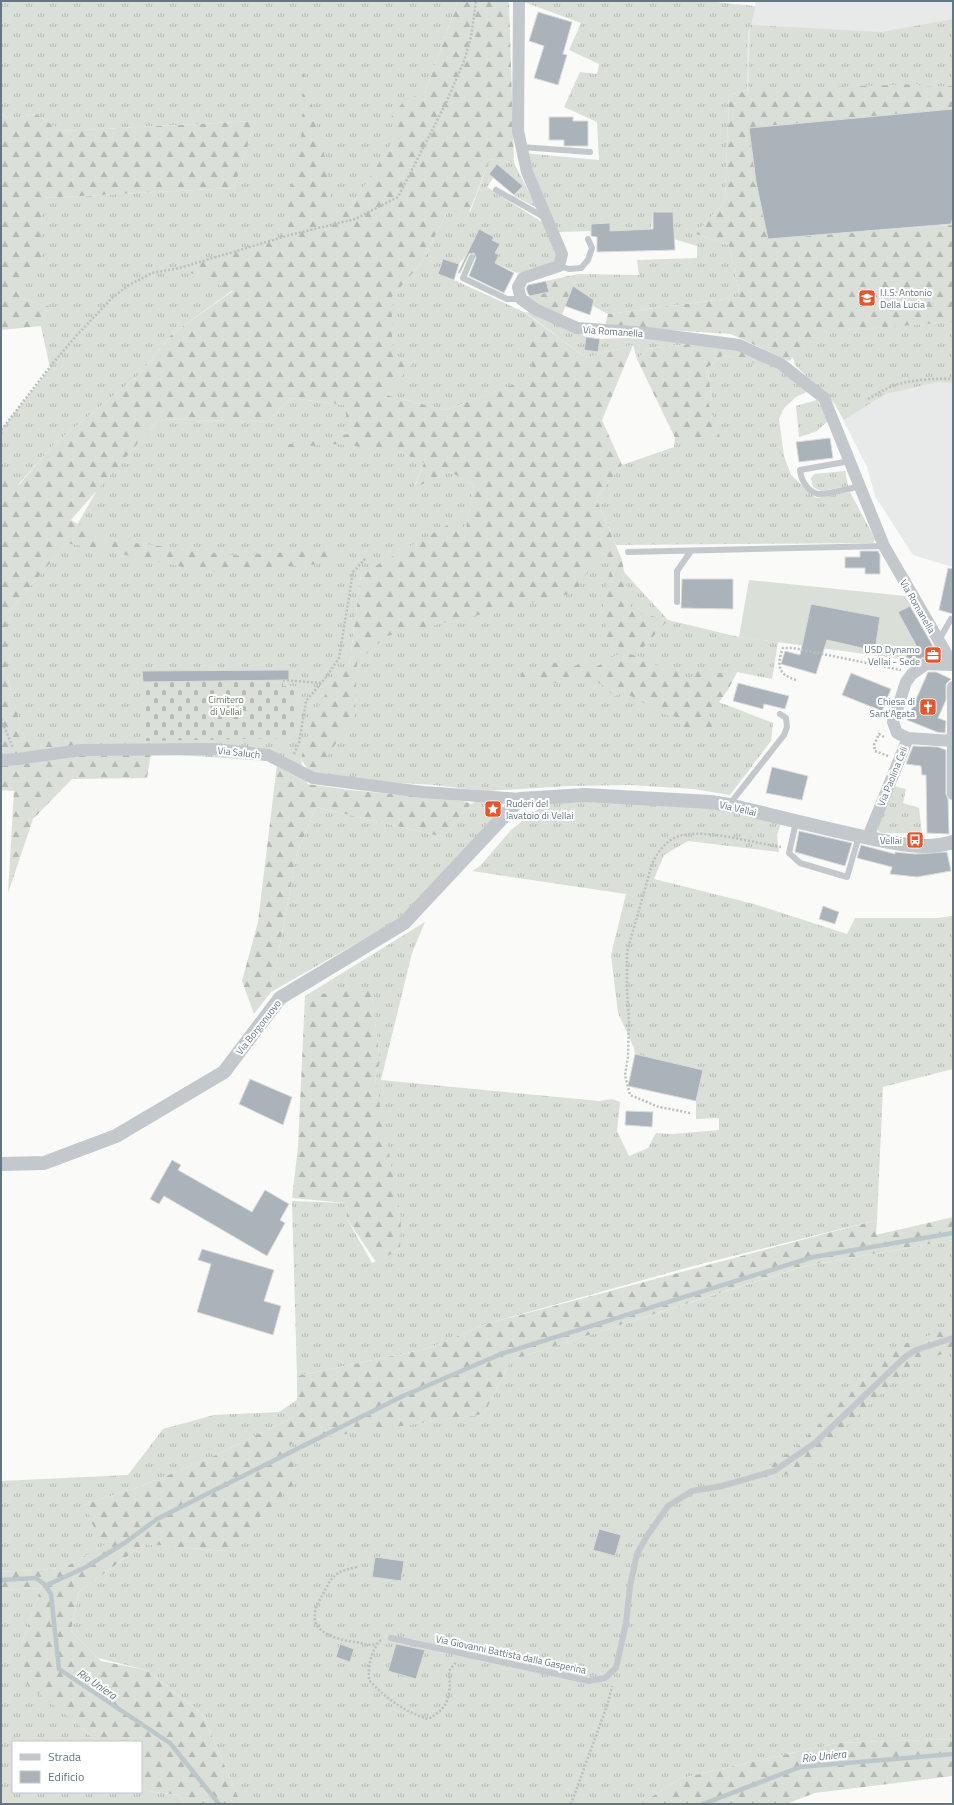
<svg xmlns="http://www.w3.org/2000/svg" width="954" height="1805" font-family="'Titillium Web',sans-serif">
<defs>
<pattern id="grass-tufts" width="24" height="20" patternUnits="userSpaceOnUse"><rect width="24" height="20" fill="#dadfd7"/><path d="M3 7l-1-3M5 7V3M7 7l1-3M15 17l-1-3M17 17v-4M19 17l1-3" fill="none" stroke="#b4b9b4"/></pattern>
<pattern id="forest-firs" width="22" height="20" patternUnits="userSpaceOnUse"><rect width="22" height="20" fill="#dadfd7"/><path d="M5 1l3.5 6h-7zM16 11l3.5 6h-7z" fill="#b4b9b4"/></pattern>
<pattern id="cemetery-stones" width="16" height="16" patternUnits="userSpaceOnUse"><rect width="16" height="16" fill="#dadfd7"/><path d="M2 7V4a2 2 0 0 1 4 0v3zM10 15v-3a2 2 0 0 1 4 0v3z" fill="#b4b9b4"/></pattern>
</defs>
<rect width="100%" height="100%" fill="#fafaf8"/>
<path fill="#e8e9e9" d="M756,1H953V567L913,555L875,496L867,467L835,404L795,365L757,186L746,102L748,33Z"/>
<path fill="url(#grass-tufts)" d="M1,1H458L425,92L351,207L333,214L233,290L172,334L139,375L54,444L18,485L1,493L2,429L50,368L41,326L53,308L23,299V276L42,261V198L234,188L255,121L61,131L36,114L8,119L1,113Z
M521,1H706L755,6L751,25L882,32L953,19V86L748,98L750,27L748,33L747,90L729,95L725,201L696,234L729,245L740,297L608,314L593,306L595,300L573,286L578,274L639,275L637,260L697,258V246L674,239L673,212H653L651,229L610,231L609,223L591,224V231L558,232L523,153L599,160L597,122L564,107L580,72L597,74L599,64L569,50L581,23Z
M490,159L514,163L537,208L514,196L522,185L497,165L489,174L493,178L487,187L545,224L557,253L555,265L544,270L517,273L495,263L499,256L495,253L500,244L492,240L494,237L479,230L467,255L459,264L454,280L524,312L535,313L586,337L584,350L598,352L600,339L650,337L696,343L648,349L637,359L633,345L586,358L525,312L534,377L446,410L386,395L412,363L392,354V297L422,262L447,212H470Z
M953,322V383L938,382L885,394L844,420L835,404L795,365L793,357L819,332Z
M740,348L779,370L809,391L796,397L784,408L779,419L784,456L791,475L816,498L850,492L875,539L873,543L616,545L596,498L622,465L674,447L675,438L719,437L708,402L712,400L707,368L723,355L757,363Z
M291,398L345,405L400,452L424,463L414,487L450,472L474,485L465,535L361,574L349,667L301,759L307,784L277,765L267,761L151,753L23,736L7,676V614L67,543L98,488L159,419L267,422Z
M817,400L829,420L817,431L799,437L796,406Z
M845,471L848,486L821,491L813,487L811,478L814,474Z
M601,553L612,559L668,620L739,637L778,642L772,679L737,672L719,702L773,723L771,741L730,795L694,789L629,785L570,786L485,791L434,785L338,779L310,773L355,715L356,662L382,625Z
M893,786L906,789L903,803L919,808L922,833H882L878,831V826Z
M487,796L496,815L399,919L271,992L297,853L316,807L443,837L471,804Z
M584,800L723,808L781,824L777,835L779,852L688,841L664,855L654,879L754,904L847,934L855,918H938L953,916V1069L883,1087L877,1220L693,1266L486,1324L430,1348L297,1376L292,1201L346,1203L347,1219L372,1263L400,1249L375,1079L380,1062L371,989L305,996L425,922L412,953L381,1080L599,1101L612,1099L620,1102L617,1131L629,1156L648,1148L656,1133L672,1134L719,1130V1118L696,1119V1101L703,1070L635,1054L634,1048L618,1013L611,955L626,894L472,871L480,866L512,829L545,804Z
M953,1240V1739L836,1743L682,1778L640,1804H241L203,1715L146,1670L98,1658L71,1631L79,1592L144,1544L225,1551L286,1442L484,1414L511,1360L805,1266Z
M297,1400L303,1412L212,1457L139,1487L85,1504L110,1542L64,1568L1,1572V1481L128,1475L163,1429L214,1415L279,1412Z
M41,1588L21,1645L82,1728L97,1742H13V1792H141V1785L147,1791L179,1795L185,1804H1V1590Z"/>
<path fill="url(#forest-firs)" d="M458,1H509L514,163L490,159L469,212H447L422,262L392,297V354L413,363L386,395L446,410L533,377L524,312L586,358L633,345L602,420L622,465L596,498L622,560L631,611L668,620L639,652L608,644L603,607L612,559L601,553L574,593L387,636L357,662L355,715L320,767L310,773L301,759L313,718L337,672L349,667L361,574L460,518L465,534L474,485L450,472L414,488L424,463L400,452L339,444L263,449L348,434L345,405L291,398L267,422L159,419L71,520L103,539L240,556L344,547L333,563L207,572L67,543L7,614V676L23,735L151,753L147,778L72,779L33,819L8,893L14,791L1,790V477L19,485L54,444L139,375L172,334L233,291L179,268L281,236L303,127V71L323,147L333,213L351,207L401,128L388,121L404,101L425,92Z
M917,84L923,87L953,86V109L752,128L768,239L953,225V322L819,332L789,361L731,334L605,326L608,314L740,297L729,245L696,234L725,201L729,95L747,90L748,97L751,90Z
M1,113L8,119L36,114L61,131L255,121L234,188L42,198V262L23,276V299L54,308L41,326L1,330Z
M578,274L562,315L535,303L525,297L548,292L546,281Z
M696,343L740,348L758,364L723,355L707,368L712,400L708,402L720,438H675L637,359L648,349Z
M625,653L651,659L659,669L681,670L688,683L696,670L720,673L737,672L728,690L716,706L702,712L718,728L684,733L677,717L666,715L625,693L614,696L601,684L577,676L558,683L524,681L521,676L524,665L542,671L551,662L575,666L581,663L594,668L603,663L606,658Z
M277,765L307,784L350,790L463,801L471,804L443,837L316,807L297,853L271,992L254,1014L242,981L258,922Z
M371,988L380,1062L375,1079L401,1218L400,1249L376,1262L347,1219L346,1203L292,1198L298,1147L305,996Z
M953,1217V1240L804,1266L511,1360L484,1414L298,1441L287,1446L298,1480L225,1551L144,1544L79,1592L71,1631L101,1661L146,1670L203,1715L241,1804H185L179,1795L147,1791L141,1785V1742H97L82,1728L27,1684L21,1645L41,1588L1,1590V1572L64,1568L109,1542L99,1541L85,1504L139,1487L212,1457L303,1412L297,1400V1376L430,1348L486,1324L877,1220L876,1235Z
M953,1327V1351L915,1362L797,1472L744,1483L796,1448L895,1347Z
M953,1739V1776L815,1793L786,1804H640L682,1778L836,1743Z"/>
<path fill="url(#cemetery-stones)" d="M282,670L283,686H297V738L142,741V671Z"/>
<path fill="#dadfd7" d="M749,580L905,596L909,595L914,604L898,612L918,649L906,655L909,660L739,637Z"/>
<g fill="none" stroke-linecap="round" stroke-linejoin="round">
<path stroke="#bbc7cb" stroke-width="4.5" d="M1,1580L36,1578L44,1584L51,1594L59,1669L170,1743L219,1804
M45,1586L86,1567L126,1542L157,1519L403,1396L501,1354L813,1257L953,1233
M703,1804L800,1767L953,1754"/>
</g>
<path fill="#aab3b9" stroke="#dcdcda" d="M538,12L572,22L563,54L567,55L558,85L534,78L544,46L529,41Z
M953,109V218L951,224L768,239L756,182L749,128Z
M549,117H573V121H588V146H564V140H549Z
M497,164L523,186L514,195L489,174Z
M653,212H673L675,250L597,252V237L591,236V224L610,223V231L653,229Z
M479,229L494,237L492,240L500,244L495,253L499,255L495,263L514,273L504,293L469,276L476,258L474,253L469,254L460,273H458Z
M443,259L459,264L454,280L438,274Z
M546,281L549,292L530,296L528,294L526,288L528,285Z
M573,286L594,300L590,315L565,306Z
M586,337L600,339L598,352L584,350Z
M830,438L833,458L799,462L796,442Z
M860,551H878L880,555V574H865V568H845V557H860Z
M948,568L953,569V614L939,610Z
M682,579H733V609L681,608Z
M811,604L880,617L875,651L827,640L816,674L781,664L785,651L800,655Z
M910,606L938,655L935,657L922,658L911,665L906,655L918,649L898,612Z
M289,670V680L143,682L142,671Z
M928,672H936L951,679L946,684V700L938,718L946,721L945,733L937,732L907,720Z
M851,673L891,689L882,711L842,695Z
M738,683L789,696L785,709L764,704L763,709L733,701Z
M913,746L938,747L946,750V794L948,799L949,834L927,833L926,775H922L921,766L906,764Z
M772,767L808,776L802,800L766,793Z
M799,831L852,843L845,866L795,852Z
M861,845L895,854V852L915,854L947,852L951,871L917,877L890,874L892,867L857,858Z
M823,906L839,912L835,924L819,919Z
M635,1054L703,1070L696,1101L628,1086Z
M250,1079L292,1097L283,1125L239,1104Z
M626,1111L653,1112L652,1127L625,1125Z
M172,1160L181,1165L178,1170L252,1212L265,1190L289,1204L280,1220L285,1223L267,1256L164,1196L159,1204L150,1199Z
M202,1249L274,1270L264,1301L281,1306L273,1335L197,1312L211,1264L198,1260Z
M599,1529L621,1535L615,1556L593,1550Z
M375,1557L404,1561L401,1581L372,1577Z
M340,1644L354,1649L350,1662L336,1657Z
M396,1644L425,1650L416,1679L388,1671Z"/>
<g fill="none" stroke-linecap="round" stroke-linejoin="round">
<path stroke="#bbbfc2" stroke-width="2.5" stroke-dasharray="2 2" stroke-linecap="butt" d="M868,399C875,395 881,391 888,388C904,380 935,378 953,379
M1,434L2,429L53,363L77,335L113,297L129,285L152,273L179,268L290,235L355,219L398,197L446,103L464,61L471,37L476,1
M283,680L321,683
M796,680C777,674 777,665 783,648H793L901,670
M1,719L13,748
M884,737L879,734L874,745L875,751L888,756
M294,754L299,743L306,701L327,676L339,658L353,572L365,559
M690,1113L659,1107L630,1095L625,1075L628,1057L629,1022L627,991V952L652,864C657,853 666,840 679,836C706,828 752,843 781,847
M357,1567C334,1572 332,1576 322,1596C319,1601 315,1607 315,1613C311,1634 340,1640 355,1642C363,1643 370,1647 378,1643
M381,1640C371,1650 368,1666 369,1680C385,1698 405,1712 428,1719C450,1708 451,1694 449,1671L456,1662
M571,1804L608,1703L612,1686"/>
<path stroke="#c3c8cc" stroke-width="6" d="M521,147L590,152
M496,190L544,217
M472,257L463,278L507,299H521
M559,266L569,269L581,268L588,260L592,248L588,239
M850,461L800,470C801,480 807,491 818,494C824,495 852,488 860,486
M628,552L884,546
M677,602V571L691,551
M939,640L951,619
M729,805L784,735L787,727L786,718L780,714
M796,822L789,853L800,863L847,877L859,836
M391,1638L589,1681L605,1678L616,1668L626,1623L630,1586L637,1554L647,1536L668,1506L692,1491L722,1486L774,1471L815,1443L905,1357L916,1350L953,1338"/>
<path stroke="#c3c8cc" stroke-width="12" d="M519,1L518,131L527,172L562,254L559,266L523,278L518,287L521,299L535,309L577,328L648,333L739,345L781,364L824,398L884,546L953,665
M953,687V794
M953,741L908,738L897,733L893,722L906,682L912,674L926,664L953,665
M1,760L18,759L81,750L215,749L268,755L313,778L423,792L520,799
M868,837L908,738"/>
<path stroke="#c3c8cc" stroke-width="14" d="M1,1164L44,1163L116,1136L224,1072L280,998L404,923L520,799L585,795L711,802L729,805C775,816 822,828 869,838C896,843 926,851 953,842"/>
</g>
<defs>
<symbol id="school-square" viewBox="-11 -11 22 22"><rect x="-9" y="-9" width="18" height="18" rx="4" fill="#e4572e" stroke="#fff"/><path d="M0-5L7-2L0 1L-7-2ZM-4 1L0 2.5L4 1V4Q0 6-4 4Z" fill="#fff"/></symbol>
<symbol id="office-square" viewBox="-11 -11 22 22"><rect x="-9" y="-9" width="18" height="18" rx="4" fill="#e4572e" stroke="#fff"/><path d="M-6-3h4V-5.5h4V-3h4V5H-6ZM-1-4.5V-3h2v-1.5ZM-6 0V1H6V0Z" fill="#fff"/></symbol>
<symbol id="church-square" viewBox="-11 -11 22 22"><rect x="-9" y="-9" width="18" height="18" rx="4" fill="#e4572e" stroke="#fff"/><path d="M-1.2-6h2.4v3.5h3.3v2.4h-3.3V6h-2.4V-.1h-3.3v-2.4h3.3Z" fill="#fff"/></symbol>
<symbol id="sight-square" viewBox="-11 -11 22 22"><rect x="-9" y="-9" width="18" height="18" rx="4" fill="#e4572e" stroke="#fff"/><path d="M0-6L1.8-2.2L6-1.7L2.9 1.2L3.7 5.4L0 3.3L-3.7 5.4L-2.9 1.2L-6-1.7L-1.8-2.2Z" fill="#fff"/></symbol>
<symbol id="bus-square" viewBox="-11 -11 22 22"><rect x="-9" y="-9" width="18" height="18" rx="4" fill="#e4572e" stroke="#fff"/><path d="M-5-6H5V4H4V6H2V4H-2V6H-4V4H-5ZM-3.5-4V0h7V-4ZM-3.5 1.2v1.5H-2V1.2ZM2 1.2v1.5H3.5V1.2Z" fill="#fff"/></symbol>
</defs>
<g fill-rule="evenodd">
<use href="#school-square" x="857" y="288" width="20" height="20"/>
<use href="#office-square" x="923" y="645" width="20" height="20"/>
<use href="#church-square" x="918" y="697" width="20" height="20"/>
<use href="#sight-square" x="483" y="799" width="20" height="20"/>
<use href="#bus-square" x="905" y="830" width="20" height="20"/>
</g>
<g text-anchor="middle" stroke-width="4" stroke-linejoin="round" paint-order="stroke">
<g font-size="10" fill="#657683" stroke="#fff" text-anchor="end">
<text x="880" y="296" text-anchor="start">I.I.S. Antonio<tspan x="880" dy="12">Della Lucia</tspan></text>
<text x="920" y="653">USD Dynamo<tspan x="920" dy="12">Vellai - Sede</tspan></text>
<text x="915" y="705">Chiesa di<tspan x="915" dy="12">Sant'Agata</tspan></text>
<text x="506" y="807" text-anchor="start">Ruderi del<tspan x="506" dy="12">lavatoio di Vellai</tspan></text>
<text x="902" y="844">Vellai</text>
</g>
<g font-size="10" fill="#657683" stroke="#fff">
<text transform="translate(613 331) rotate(4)" y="4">Via Romanella</text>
<text transform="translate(918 606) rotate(60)" y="4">Via Romanella</text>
<text transform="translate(239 752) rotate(6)" y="4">Via Saluch</text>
<text transform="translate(892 776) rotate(-68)" y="4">Via Paolina Celi</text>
<text transform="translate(738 808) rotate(13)" y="4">Via Vellai</text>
<text transform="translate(258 1027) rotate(-52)" y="4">Via Borgonuovo</text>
<text transform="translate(511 1654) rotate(12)" y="4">Via Giovanni Battista dalla Gasperina</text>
</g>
<g font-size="10" fill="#687a64" stroke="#fff">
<text x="226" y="703">Cimitero<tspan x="226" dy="12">di Vellai</tspan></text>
</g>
<g font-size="11" font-style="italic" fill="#60757c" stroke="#fff">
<text transform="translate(97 1684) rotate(34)" y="4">Rio Uniera</text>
<text transform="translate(824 1756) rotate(-6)" y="4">Rio Uniera</text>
</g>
</g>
<rect width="954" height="1805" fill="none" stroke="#657683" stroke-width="4"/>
<rect x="12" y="1741" width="130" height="52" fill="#ffffff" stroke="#c1c8cd"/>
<rect x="20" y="1754" width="20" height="6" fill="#c3c8cc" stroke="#c1c8cd"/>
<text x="48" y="1761" font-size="12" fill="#657683">Strada</text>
<rect x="20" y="1771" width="20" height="12" fill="#aab3b9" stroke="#c1c8cd"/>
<text x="48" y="1781" font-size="12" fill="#657683">Edificio</text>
</svg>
